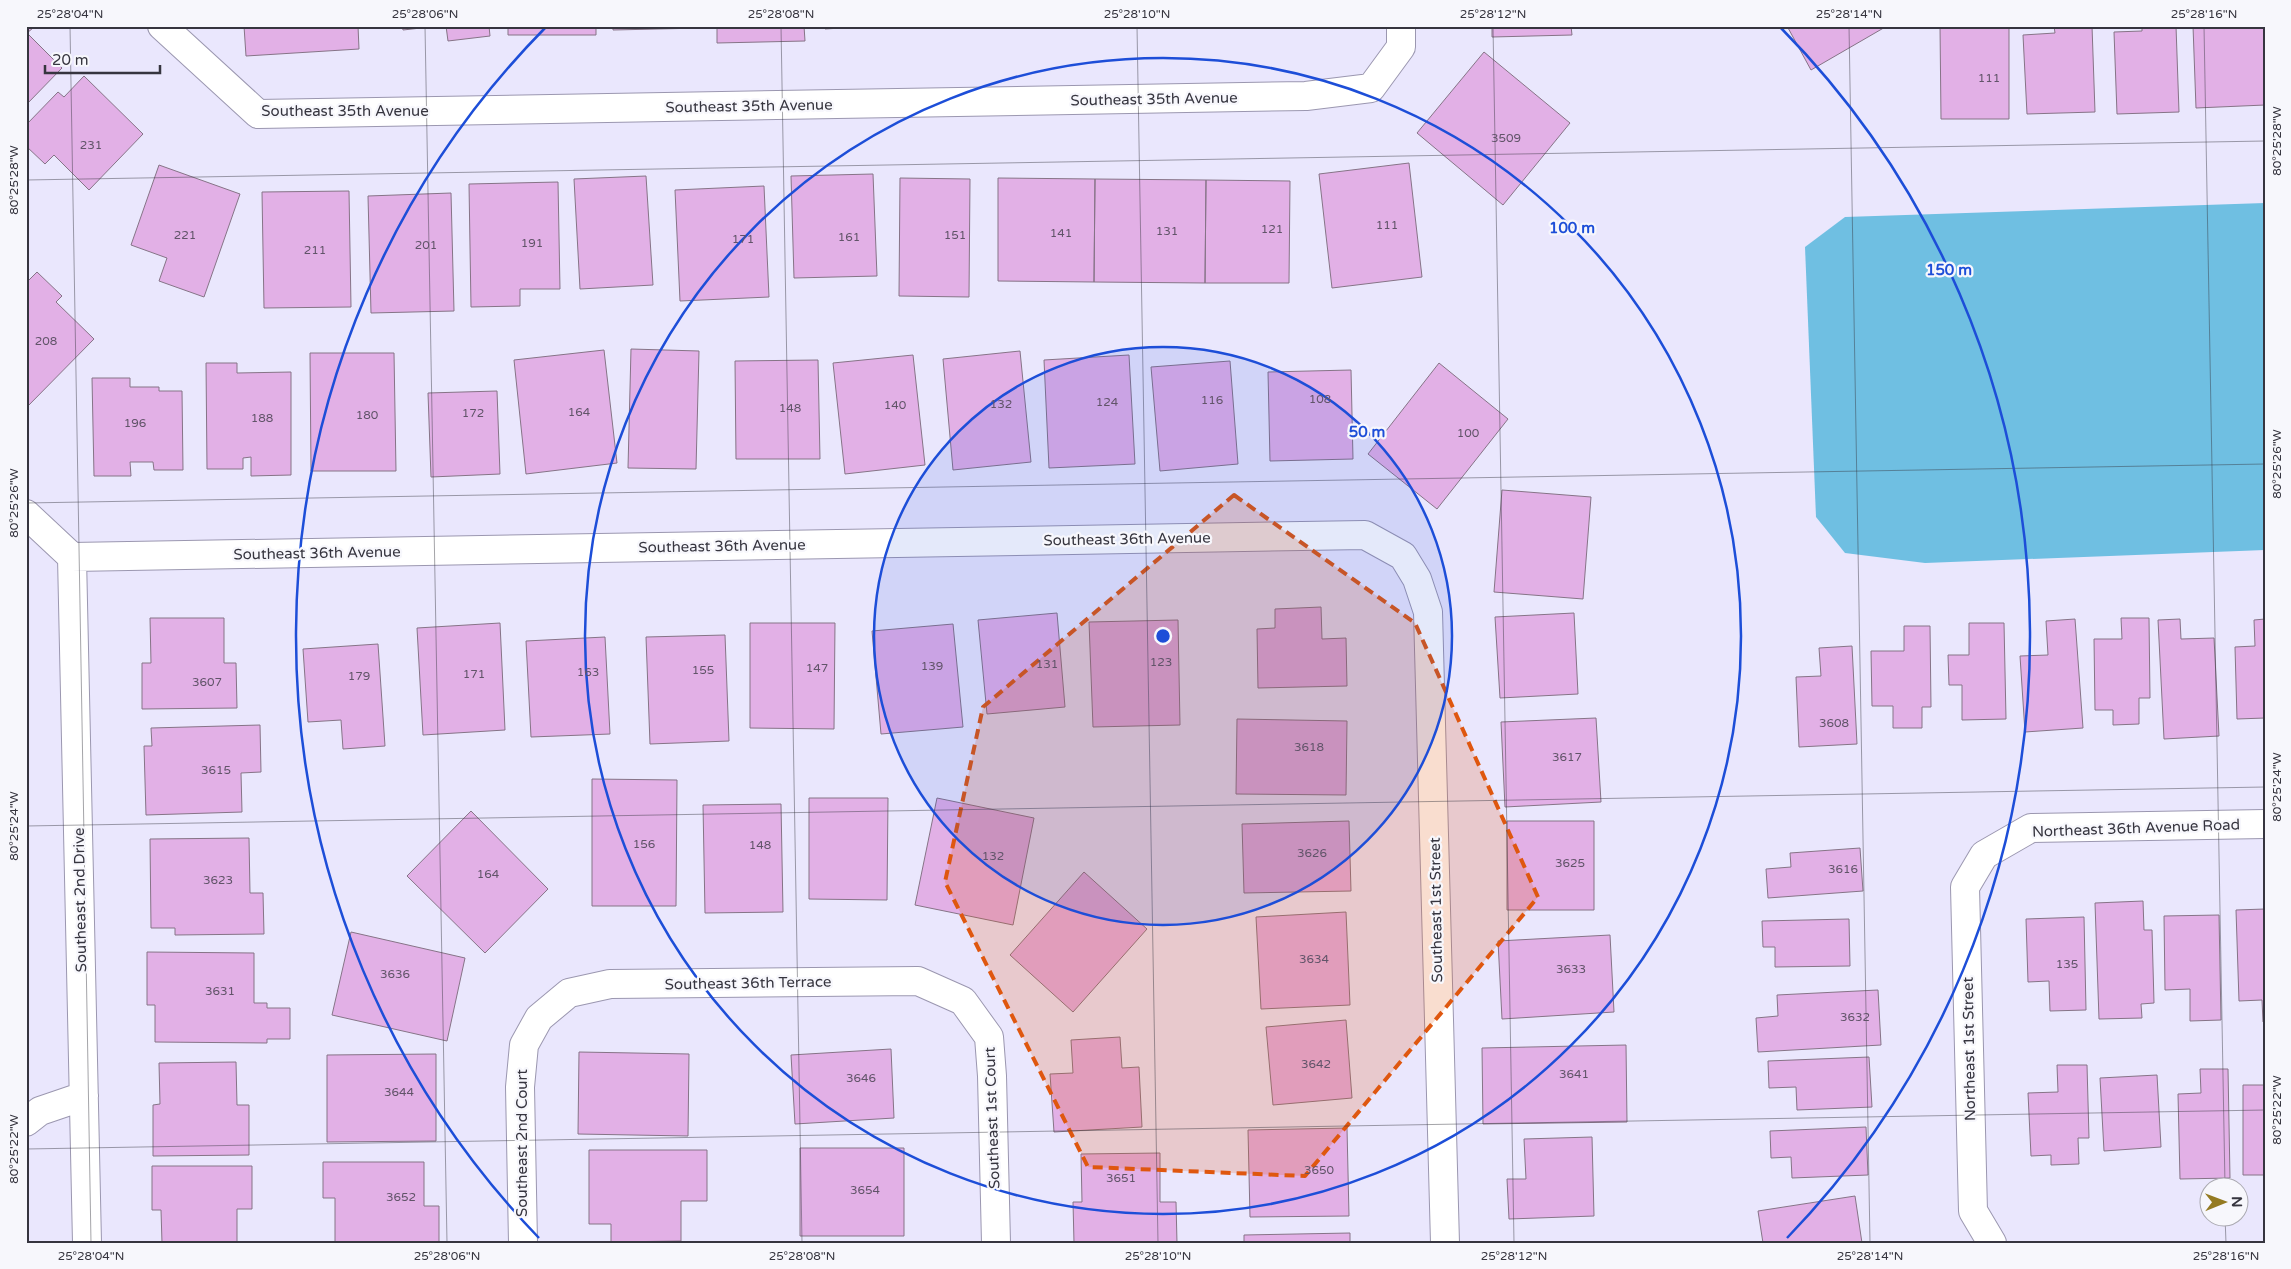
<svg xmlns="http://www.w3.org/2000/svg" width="2291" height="1269" font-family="'Varela Round',sans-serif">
<rect width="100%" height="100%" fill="#eae7fd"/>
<path fill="#6fbfe2" d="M2265,203V550L1925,563L1845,553L1816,517L1805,247L1845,217Z"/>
<path fill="#e2b0e6" stroke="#867487" d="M26,26L33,28L27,33L62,68L26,105Z
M244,26H358L359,49L246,56Z
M402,26H439L403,30Z
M446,26H489L490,36L448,41Z
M508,26H596V35H508Z
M613,26H702V28L613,30Z
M717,26H804L805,41L717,43Z
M825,26H873L825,29Z
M1492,26H1571L1572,35L1492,37Z
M1787,26H1887L1811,70Z
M1940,26H2009V119H1941Z
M2054,26H2092L2095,112L2027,114L2023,35L2055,33Z
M2142,26H2176L2179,112L2117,114L2114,32L2142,31Z
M2193,26H2264L2265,105L2196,108Z
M1484,52L1570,123L1503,205L1417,133Z
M84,76L143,134L89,190L54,155L45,164L26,146V125L58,92L64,97Z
M1409,163L1422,277L1332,288L1319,174Z
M159,165L240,194L204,297L159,281L167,258L131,245Z
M873,174L877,276L794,278L791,176Z
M646,176L653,285L580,289L574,179Z
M900,178L970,179L969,297L899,296Z
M998,178L1095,179L1094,282L998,281Z
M1095,179L1206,180L1205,283L1094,282Z
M1206,180L1290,181L1289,283H1205Z
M558,182L560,289H520V306L471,307L469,184Z
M764,186L769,297L680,301L675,190Z
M349,191L351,307L264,308L262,192Z
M451,193L454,311L371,313L368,196Z
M37,272L62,296L56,302L94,339L26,408V283Z
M631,349L699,351L696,469L628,468Z
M604,350L617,463L526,474L514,360Z
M1020,351L1031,462L953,470L943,359Z
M310,353H394L396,471H311Z
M913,355L925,465L845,474L833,363Z
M1129,355L1135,464L1049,468L1044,360Z
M818,360L820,459H736L735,361Z
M1230,361L1238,464L1160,471L1151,367Z
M206,363H237V373L291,372V475L251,476V457L243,458V469H207Z
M1439,363L1508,419L1437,509L1368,454Z
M1351,370L1353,459L1270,461L1268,372Z
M92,378H130V387H159V391H182L183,470H154L153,462H130L131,476H94Z
M497,391L500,474L431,477L428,393Z
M1502,490L1591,497L1583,599L1494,592Z
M1321,607L1322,639L1346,638L1347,686L1258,688L1257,629L1275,628V609Z
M1057,613L1065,707L987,714L978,620Z
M1574,613L1578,694L1500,698L1495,617Z
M150,618H224V663H236L237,708L142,709V663H151Z
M2121,618H2149L2150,698H2139V724L2113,725V710H2095L2094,639H2122Z
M2075,619L2083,728L2025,732L2020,656L2048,655L2046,621Z
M2180,619L2181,639L2214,638L2219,736L2164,739L2158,620Z
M2265,619V718L2237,719L2235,647L2255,646L2254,620Z
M1178,620L1180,725L1093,727L1089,622Z
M500,623L505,730L423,735L417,628Z
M750,623H835L834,729L750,728Z
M1969,623H2004L2006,719L1962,720V685H1949L1948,655H1969Z
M953,624L963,727L881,734L872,631Z
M1904,626H1930L1931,707H1922V728H1893V706H1872L1871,651H1904Z
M725,635L729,741L650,744L646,637Z
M605,637L610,734L531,737L526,641Z
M378,644L385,746L343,749L341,720L308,722L303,649Z
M1852,646L1857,744L1799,747L1796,677L1821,676L1819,648Z
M1596,718L1601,802L1505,807L1501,722Z
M1237,719L1347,721L1346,795L1236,794Z
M260,725L261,772L241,773L242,812L146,815L144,746H152L151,728Z
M592,779L677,780L676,906H592Z
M809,798H888L887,900L809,899Z
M937,798L1034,818L1013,925L915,905Z
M781,804L783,912L705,913L703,805Z
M471,811L548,889L485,953L407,876Z
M1349,821L1351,891L1244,893L1242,824Z
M1507,821H1594V910H1507Z
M249,838L250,893H263L264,934L175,935V928H151L150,839Z
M1860,848L1863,891L1768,898L1766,869L1791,867L1790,853Z
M1084,872L1147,929L1073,1012L1010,955Z
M2143,901L2144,930H2152L2154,1003L2141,1004L2142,1018L2099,1019L2095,903Z
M2265,909V1022H2263L2262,1000L2239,1001L2236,910Z
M1346,912L1350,1005L1261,1009L1256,917Z
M2219,915L2221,1020L2190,1021V989L2165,990L2164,916Z
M2084,917L2086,1010L2050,1011L2049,981L2028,982L2026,919Z
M1849,919L1850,966L1775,967V947H1763L1762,921Z
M351,932L465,958L447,1041L332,1015Z
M1610,935L1614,1012L1502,1019L1498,941Z
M147,952L254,953V1003H267V1008H290V1039H267V1043L155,1042V1005H147Z
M1878,990L1881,1045L1758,1052L1756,1018L1778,1016L1777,995Z
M1346,1020L1352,1098L1273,1105L1266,1027Z
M1120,1037L1122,1068L1139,1067L1142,1127L1054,1132L1050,1074L1073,1073L1071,1040Z
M1626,1045L1627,1122L1483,1124L1482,1048Z
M891,1049L894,1118L795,1124L791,1055Z
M579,1052L689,1054L688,1136L578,1134Z
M436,1054V1141L327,1142V1055Z
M1869,1057L1872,1107L1797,1110L1796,1087L1769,1088L1768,1061Z
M236,1062L237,1105H249V1155L153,1156V1105L160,1104L159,1063Z
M2057,1065H2087L2089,1138H2078L2079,1164L2051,1165V1155L2031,1156L2028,1093L2058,1092Z
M2200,1069H2228L2230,1178L2180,1179L2178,1094L2201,1093Z
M2157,1075L2161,1147L2104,1151L2100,1078Z
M2243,1085H2265V1175H2243Z
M1866,1127L1868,1175L1792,1178L1791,1157L1771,1158L1770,1131Z
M1347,1128L1349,1216L1250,1217L1248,1130Z
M1592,1137L1594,1216L1509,1219L1507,1179H1526L1524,1139Z
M800,1148H904V1236H800Z
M589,1150H707V1201H681V1241L611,1242V1224H589Z
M1160,1153V1202H1176L1177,1243H1074L1073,1202H1082L1081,1154Z
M323,1162H424V1206H439V1243H335V1198H323Z
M152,1166H252V1209H237V1243H162L161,1210H152Z
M1855,1196L1862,1243H1763L1758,1211Z
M1350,1233V1243H1244V1235Z"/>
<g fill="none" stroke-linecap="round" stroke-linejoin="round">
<defs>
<path id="minor" d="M162,26L258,114L1306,96L1371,88L1401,47V26
M26,514L72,557L1365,535L1403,556L1417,579L1428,612L1445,1243
M72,557L87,1243
M26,1122L40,1111L84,1096
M523,1243L520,1087L524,1045L539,1018L569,993L610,984L918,981L963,1001L989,1037L992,1076L996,1243
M1992,1243L1973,1211L1965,887L1984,855L2031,828L2265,824"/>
</defs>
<use href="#minor" stroke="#9b97b0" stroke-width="30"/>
<use href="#minor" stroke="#fff" stroke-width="28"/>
</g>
<path fill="#df570f" fill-opacity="0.2" stroke="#df570f" stroke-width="4" stroke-dasharray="10 6" stroke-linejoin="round" d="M1234,495L1415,623L1538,897L1305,1176L1088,1167L945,882L983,707Z"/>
<path fill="none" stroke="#36353f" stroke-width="1" stroke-opacity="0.45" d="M70,26L91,1243M425,26L447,1243M781,26L802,1243M1137,26L1158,1243M1493,26L1514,1243M1849,26L1870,1243M2204,26L2225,1186M26,180L2265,141M26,503L2265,464M26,826L2265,787M26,1149L2265,1110M2225,1216L2226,1243"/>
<circle cx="1163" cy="636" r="289" fill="#1d4ed8" fill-opacity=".12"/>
<g fill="none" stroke="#1d4ed8" stroke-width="2.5">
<circle cx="1163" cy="636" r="289"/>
<circle cx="1163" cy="636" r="578"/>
<path d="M539 1238A867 867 0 0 1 545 28M1781 28A867 867 0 0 1 1787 1238"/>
</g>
<g text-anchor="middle" stroke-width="4.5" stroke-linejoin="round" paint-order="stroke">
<g font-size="12" fill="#615469">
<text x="1989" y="82">111</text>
<text x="1506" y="142">3509</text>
<text x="91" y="149">231</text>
<text x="1387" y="229">111</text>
<text x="1272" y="233">121</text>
<text x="1167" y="235">131</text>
<text x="1061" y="237">141</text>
<text x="185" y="239">221</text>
<text x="955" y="239">151</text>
<text x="849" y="241">161</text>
<text x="743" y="243">171</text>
<text x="532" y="247">191</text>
<text x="426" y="249">201</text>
<text x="315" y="254">211</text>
<text x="46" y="345">208</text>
<text x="1320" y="403">108</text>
<text x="1212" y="404">116</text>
<text x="1107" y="406">124</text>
<text x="1001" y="408">132</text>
<text x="895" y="409">140</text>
<text x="790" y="412">148</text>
<text x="579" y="416">164</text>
<text x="473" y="417">172</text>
<text x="367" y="419">180</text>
<text x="262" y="422">188</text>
<text x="135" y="427">196</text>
<text x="1468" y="437">100</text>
<text x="1161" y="666">123</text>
<text x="1047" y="668">131</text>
<text x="932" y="670">139</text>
<text x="817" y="672">147</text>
<text x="703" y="674">155</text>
<text x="588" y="676">163</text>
<text x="474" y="678">171</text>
<text x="359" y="680">179</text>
<text x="207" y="686">3607</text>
<text x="1834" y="727">3608</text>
<text x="1309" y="751">3618</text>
<text x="1567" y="761">3617</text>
<text x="216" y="774">3615</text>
<text x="644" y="848">156</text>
<text x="760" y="849">148</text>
<text x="1312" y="857">3626</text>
<text x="993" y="860">132</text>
<text x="1570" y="867">3625</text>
<text x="1843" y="873">3616</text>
<text x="488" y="878">164</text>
<text x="218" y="884">3623</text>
<text x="1314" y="963">3634</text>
<text x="2067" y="968">135</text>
<text x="1571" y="973">3633</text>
<text x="395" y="978">3636</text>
<text x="220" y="995">3631</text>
<text x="1855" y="1021">3632</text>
<text x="1316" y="1068">3642</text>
<text x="1574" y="1078">3641</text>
<text x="861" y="1082">3646</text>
<text x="399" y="1096">3644</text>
<text x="1319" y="1174">3650</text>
<text x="1121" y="1182">3651</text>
<text x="865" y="1194">3654</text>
<text x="401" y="1201">3652</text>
</g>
<g font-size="15" fill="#36353f" stroke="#f7f7fc">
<text transform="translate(1154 99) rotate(-1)" y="5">Southeast 35th Avenue</text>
<text transform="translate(749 106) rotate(-1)" y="5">Southeast 35th Avenue</text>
<text x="345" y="116">Southeast 35th Avenue</text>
<text transform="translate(1127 539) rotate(-1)" y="5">Southeast 36th Avenue</text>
<text transform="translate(722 546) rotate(-1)" y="5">Southeast 36th Avenue</text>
<text transform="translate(317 553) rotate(-1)" y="5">Southeast 36th Avenue</text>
<text transform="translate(2136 828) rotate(-2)" y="5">Northeast 36th Avenue Road</text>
<text transform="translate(80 900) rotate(-91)" y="5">Southeast 2nd Drive</text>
<text transform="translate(1436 910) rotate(-91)" y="5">Southeast 1st Street</text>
<text transform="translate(748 983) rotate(-1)" y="5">Southeast 36th Terrace</text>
<text transform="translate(1969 1049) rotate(-91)" y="5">Northeast 1st Street</text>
<text transform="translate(992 1118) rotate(-92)" y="5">Southeast 1st Court</text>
<text transform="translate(522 1143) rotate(-90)" y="5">Southeast 2nd Court</text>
</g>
</g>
<circle cx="1163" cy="636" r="8" fill="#1d4ed8" stroke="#f7f7fc" stroke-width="2.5"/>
<g font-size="15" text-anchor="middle" font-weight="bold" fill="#1d4ed8" stroke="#f7f7fc" stroke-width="4.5" stroke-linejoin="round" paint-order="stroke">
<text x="1572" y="233">100 m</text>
<text x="1949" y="275">150 m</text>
<text x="1367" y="437">50 m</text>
</g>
<rect width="2291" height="1269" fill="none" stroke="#f7f7fc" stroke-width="55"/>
<g transform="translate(2224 1202) rotate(89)"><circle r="24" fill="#f7f7fc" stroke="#aaa9b0"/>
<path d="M0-4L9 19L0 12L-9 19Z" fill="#947a22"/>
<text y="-8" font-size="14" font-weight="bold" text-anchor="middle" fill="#36353f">N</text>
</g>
<path d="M45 65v8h115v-8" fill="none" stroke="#36353f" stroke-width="2.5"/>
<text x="52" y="65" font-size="15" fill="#36353f" stroke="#f7f7fc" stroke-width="4" paint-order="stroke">20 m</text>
<rect x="28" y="28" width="2236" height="1214" fill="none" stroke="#36353f" stroke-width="2"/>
<g font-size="12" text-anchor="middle" fill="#36353f">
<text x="70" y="18">25°28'04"N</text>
<text x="425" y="18">25°28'06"N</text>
<text x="781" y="18">25°28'08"N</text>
<text x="1137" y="18">25°28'10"N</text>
<text x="1493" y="18">25°28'12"N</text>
<text x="1849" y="18">25°28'14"N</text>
<text x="2204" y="18">25°28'16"N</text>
<text transform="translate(2277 141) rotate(-90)" y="4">80°25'28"W</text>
<text transform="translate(14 180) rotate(-90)" y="4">80°25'28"W</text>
<text transform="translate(2277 464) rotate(-90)" y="4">80°25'26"W</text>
<text transform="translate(14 503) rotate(-90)" y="4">80°25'26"W</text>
<text transform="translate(2277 787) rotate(-90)" y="4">80°25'24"W</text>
<text transform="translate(14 826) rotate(-90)" y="4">80°25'24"W</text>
<text transform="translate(2277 1110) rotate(-90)" y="4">80°25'22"W</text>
<text transform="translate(14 1149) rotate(-90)" y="4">80°25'22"W</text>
<text x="91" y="1260">25°28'04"N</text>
<text x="447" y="1260">25°28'06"N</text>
<text x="802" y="1260">25°28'08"N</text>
<text x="1158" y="1260">25°28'10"N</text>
<text x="1514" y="1260">25°28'12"N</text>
<text x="1870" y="1260">25°28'14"N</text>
<text x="2226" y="1260">25°28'16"N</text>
</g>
</svg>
